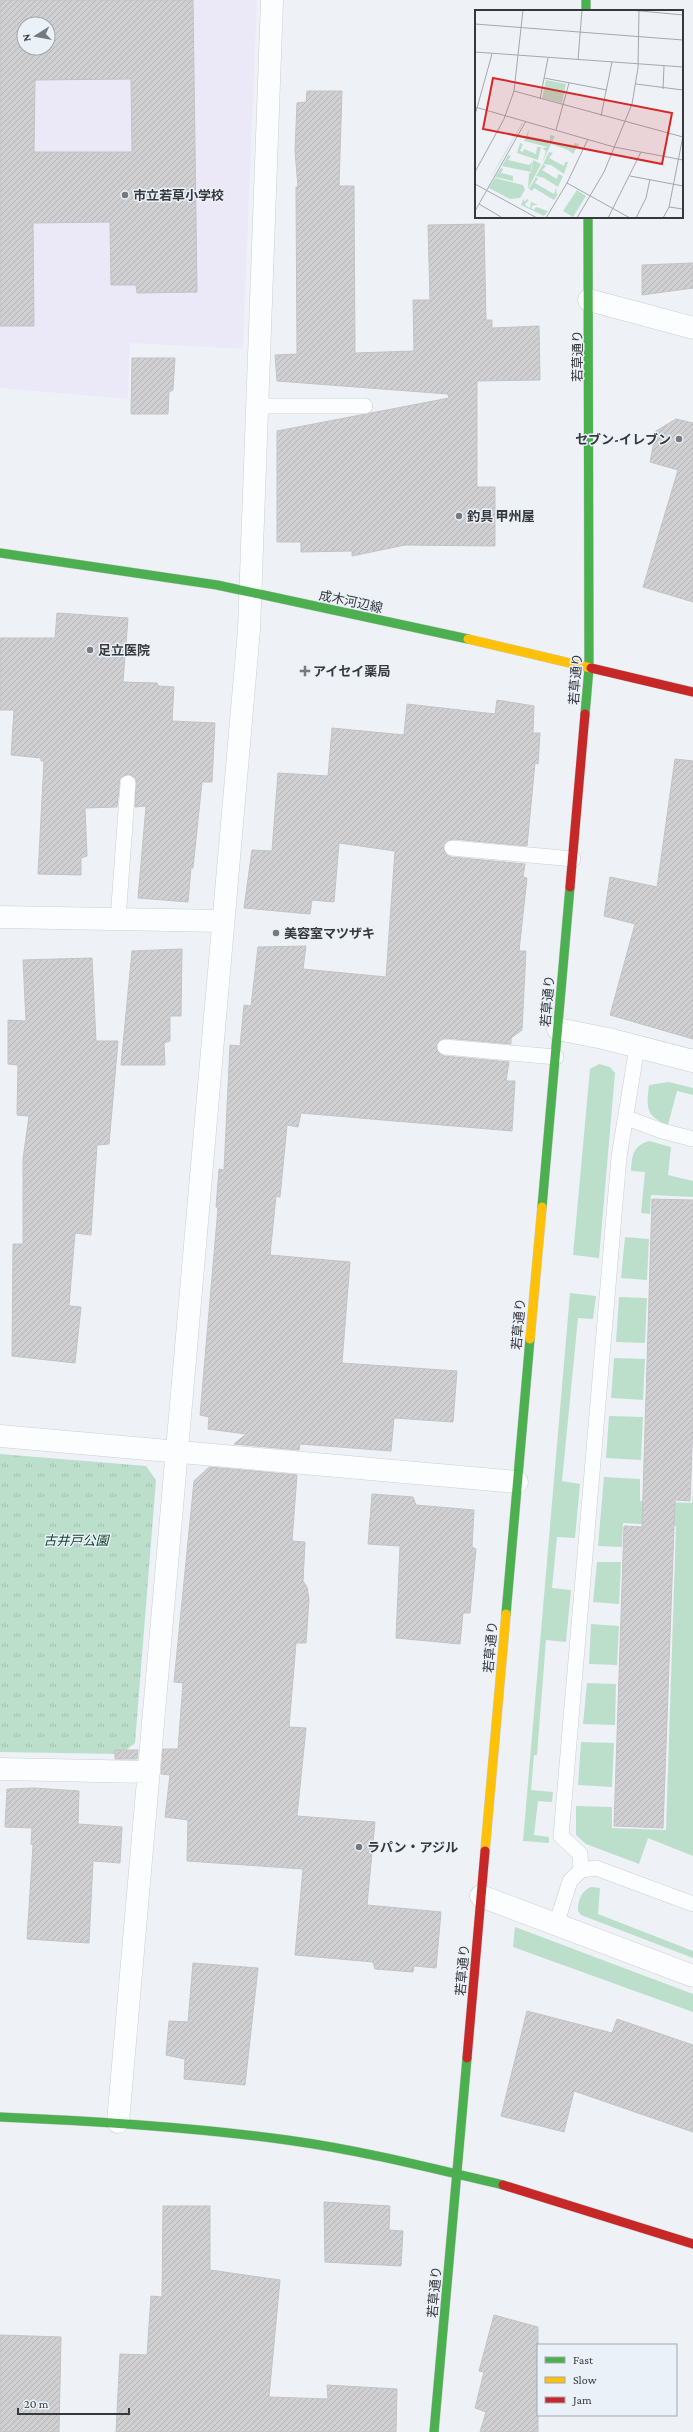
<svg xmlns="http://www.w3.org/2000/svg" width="693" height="2432" font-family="'Crimson Pro','Noto Sans JP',serif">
<defs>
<pattern id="park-tufts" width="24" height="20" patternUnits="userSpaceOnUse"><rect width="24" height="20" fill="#bbdfca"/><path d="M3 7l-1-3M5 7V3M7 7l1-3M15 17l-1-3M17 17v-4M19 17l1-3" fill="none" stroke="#a1c0ae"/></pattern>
<pattern id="building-hatch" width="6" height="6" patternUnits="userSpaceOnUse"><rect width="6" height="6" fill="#d0d0d2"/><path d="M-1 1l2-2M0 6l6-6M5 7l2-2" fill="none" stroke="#b3b3b5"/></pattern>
</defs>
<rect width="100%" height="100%" fill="#eef2f6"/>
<path fill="#ebe9f7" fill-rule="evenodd" d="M0,0H257L243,349L130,343L128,399L0,388ZM24,24H48V48H24Z"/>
<path fill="#bbdfca" d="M599,1064L610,1067L615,1073L599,1258L573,1255L590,1069Z
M669,1082L693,1088V1095L677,1091L668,1125C646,1116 646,1108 649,1085Z
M649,1141L671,1147L668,1175L693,1181V1197L651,1195L650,1214L641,1213L645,1172L631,1171C632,1155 633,1146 649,1141Z
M625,1237L649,1239L647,1280L621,1278Z
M570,1293L596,1296L593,1319L578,1318L562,1481L580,1484L575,1538L557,1537L552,1588L571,1590L566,1642L546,1640L537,1755H534L531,1790L553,1792L552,1802L538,1801L534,1835L549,1837V1843L523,1841Z
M619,1297L647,1298L645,1343L616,1342Z
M614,1358L645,1359L643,1400L611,1398Z
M609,1416L643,1417L641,1460L606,1458Z
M604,1477L640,1479V1501L692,1503L693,1494V1856L648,1838L639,1864L586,1844L576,1835V1806L612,1807V1828L666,1830L676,1526L623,1523L622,1547L598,1546Z
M597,1562H621L619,1604L593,1602Z
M591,1624L619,1626L617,1665L589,1664Z
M587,1683L616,1684L615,1725L583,1724Z
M581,1742L614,1743L612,1787L578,1785Z
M591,1887L600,1888L598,1914L693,1951V1958L581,1915L578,1911C578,1900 581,1891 591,1887Z
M515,1927L693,1994V2012L513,1947Z"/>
<path fill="url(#park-tufts)" d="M0,1454L146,1466L156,1480L135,1743L121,1754L0,1752Z"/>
<path fill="url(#building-hatch)" stroke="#c3c3c4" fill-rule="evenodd" d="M0,0H193L197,292L137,293L136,285H111L110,222L33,223L34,326H0ZM24,24H48V48H24ZM131,79L132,152H34L35,80Z
M307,91H342L339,186H354L355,353L414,351L413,300H430L428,225L484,224L486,320H492V328L539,326L540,380L477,381V487H495V546L405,545L352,556V551L301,552V542H277V431L449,398L448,394L277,381L275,355L297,354L296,187H298L295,151L297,103L306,102Z
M693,263V288L642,295V265Z
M132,358H175L173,390L169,392L168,414H131Z
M676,419L693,423V602L643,587L678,470L650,462L656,431Z
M57,613L128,618L123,682L157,683L158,686L174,687L172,721L215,723L212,782H202L193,868H191L188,902L138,898L146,806L135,807L136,779L129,774L120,778L117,807L85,808L87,856L81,858V875L38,874L44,761H41V758L11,755L14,710H0V638H55Z
M497,700L534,706L533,733H540L538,764L535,763L527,846L453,839L445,843L443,848L447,855L451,857L525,864L523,877L527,878L519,951H526L522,1030L511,1038V1044L445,1038L438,1042L436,1047L440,1054L444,1056L509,1062L506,1081H515L512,1131L301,1113L298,1127L287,1125L280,1197L276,1196L270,1255L350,1262L342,1363L457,1371L453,1422L394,1418L391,1451L300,1444L299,1450L234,1444L246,1434L208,1429L209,1417L200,1415L218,1208L216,1207L219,1169L224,1170L230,1045L240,1046L244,1005L251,1006L258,947L306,946L303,969L386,977L390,920L395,851L339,843L334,902L312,900L310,914L244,908L252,850L272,851L278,773L328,776L332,728L404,735L407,704L495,714Z
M675,759L693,761V1039L610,1015L635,924L604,916L610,877L657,887Z
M182,949L181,1016H170V1041L164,1043L165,1065H121L132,951Z
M92,958L96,1041H118L109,1144L97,1145L91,1235L75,1233L69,1306L81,1307L75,1363L12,1356L13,1244H23V1159L29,1116L17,1115L18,1065L8,1064V1020L26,1021L23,960Z
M652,1199L693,1200V1420L690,1501L675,1500L663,1828L614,1826L624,1526L642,1527Z
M209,1467L297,1475L292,1541L305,1542L303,1581L307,1587L309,1599L306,1643H296L289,1727L306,1728L297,1816L375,1822L367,1905L441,1912L436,1968L414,1966L413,1972L375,1969L373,1962L295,1955L303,1869L187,1861L188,1820L165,1817L170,1775L161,1774L163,1749H178L183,1683L174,1682L194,1481Z
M372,1494L413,1497L416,1505L474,1510L472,1547L476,1549L470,1613H463L460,1644L396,1638L400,1546L368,1544Z
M115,1750H138L137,1759H115Z
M34,1788L79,1791L78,1824L122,1827L120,1863L93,1861L89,1943L27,1939L33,1845L31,1844L32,1828L5,1827L7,1789Z
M193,1963L258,1968L245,2085L184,2079L185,2059L166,2055L169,2021L188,2022Z
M527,2011L612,2033L617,2019L693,2045V2132L574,2091L564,2132L501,2116Z
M324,2202L390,2206L389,2230L403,2231L401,2266L325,2262Z
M163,2206H210V2270L280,2280L269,2397L328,2399L327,2385L397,2389L396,2432H116L120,2354L147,2355L151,2296L162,2297Z
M494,2315L538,2327V2432H480L486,2412L475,2408L484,2372L479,2371Z
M0,2335L61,2337L59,2432H0Z"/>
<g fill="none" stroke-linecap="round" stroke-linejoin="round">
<defs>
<path id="lane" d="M258,406H365
M452,848L573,859
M118,919L128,783
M445,1047L556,1057
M627,1118L662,1131L693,1139
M581,1870L596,1868L693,1904
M556,1925L570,1881L581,1870L580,1854L561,1836L619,1157L637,1047"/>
<path id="street" d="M589,300L693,328
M0,917L223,921
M558,1029L608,1039L693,1061
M0,1436L517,1482
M0,1769L149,1772
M481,1896L693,1976
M118,2122L249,630L272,0"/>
<path id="fast" d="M586,0V11
M0,553L217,585L468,639
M585,714L589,668L588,217
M542,1207L570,887
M506,1614L530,1339
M0,2117C96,2121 192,2127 287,2140C360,2150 431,2168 503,2185
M434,2432L467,2058"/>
<path id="slow" d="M468,639L591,668
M530,1339L542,1207
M485,1851L506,1614"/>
<path id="jam" d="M591,668L693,692
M570,887L585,714
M467,2058L485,1851
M503,2185L693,2244"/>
</defs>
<use href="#lane" stroke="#cbcdd1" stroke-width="16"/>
<use href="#street" stroke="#cbcdd1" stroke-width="23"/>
<use href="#fast" stroke="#cbcdd1" stroke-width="10"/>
<use href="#slow" stroke="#cbcdd1" stroke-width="10"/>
<use href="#jam" stroke="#cbcdd1" stroke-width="10"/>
<use href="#lane" stroke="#fcfdfe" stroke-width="15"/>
<use href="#street" stroke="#fcfdfe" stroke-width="22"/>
<use href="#fast" stroke="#4caf50" stroke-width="9"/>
<use href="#slow" stroke="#ffc107" stroke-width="9"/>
<use href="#jam" stroke="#c62828" stroke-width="9"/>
</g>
<g fill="#76797d" stroke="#ebf1f9" stroke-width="1.5">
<circle cx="125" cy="195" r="4"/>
<circle cx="679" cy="439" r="4"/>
<circle cx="459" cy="516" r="4"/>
<circle cx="90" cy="650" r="4"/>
<path d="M303 665h4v4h4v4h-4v4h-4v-4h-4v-4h4z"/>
<circle cx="276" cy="933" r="4"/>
<circle cx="359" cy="1847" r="4"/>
</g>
<g text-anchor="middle" stroke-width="3" stroke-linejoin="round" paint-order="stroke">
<g font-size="13" font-weight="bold" fill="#36383c" stroke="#ebf1f9" text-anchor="start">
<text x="133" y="200">市立若草小学校</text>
<text x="671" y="444" text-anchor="end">セブン-イレブン</text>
<text x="467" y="521">釣具 甲州屋</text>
<text x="98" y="655">足立医院</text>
<text x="313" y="676">アイセイ薬局</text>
<text x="284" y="938">美容室マツザキ</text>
<text x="367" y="1852">ラパン・アジル</text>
</g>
<g font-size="13" fill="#36383c" stroke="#ebf1f9">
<text transform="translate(577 356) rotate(-90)" y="5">若草通り</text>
<text transform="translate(351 601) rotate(12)" y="5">成木河辺線</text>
<text transform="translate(575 679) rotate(-86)" y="5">若草通り</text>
<text transform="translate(547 1001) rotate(-85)" y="5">若草通り</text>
<text transform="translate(518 1324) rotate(-85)" y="5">若草通り</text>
<text transform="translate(490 1647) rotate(-85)" y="5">若草通り</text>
<text transform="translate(462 1970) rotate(-85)" y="5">若草通り</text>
<text transform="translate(434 2292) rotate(-85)" y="5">若草通り</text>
</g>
<g font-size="13" font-style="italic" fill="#0f4527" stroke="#ebf1f9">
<text x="76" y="1545">古井戸公園</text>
</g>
</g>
<g transform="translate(475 10)">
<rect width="208" height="208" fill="#eef2f6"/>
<path d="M47,113H48L11,176L25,151ZM54,119L53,126L75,131V125L80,126L77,132L99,137V133L104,134L98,144L93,140L76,134L67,153L71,141L67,138L73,137L49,131ZM45,133L48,134L45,141L48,142L49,139L61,144L62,137H66L63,150L42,143ZM74,142L78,143L74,148L89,156L90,152H93L89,164L76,155L68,154ZM33,145L36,146L33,150L54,155L57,152L56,162L27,156ZM68,154L71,156L67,160L82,169L83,164L88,166L83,177L69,168L61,166ZM26,158L28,159L26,163L38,166V171L20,167ZM61,167L63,169L60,173L79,184L81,178L82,185L85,181L79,190L59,178L57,181L54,179ZM102,180L111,186L98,207L88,201ZM49,188V192L52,189L54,190L50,194L51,196L55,198L56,192L63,195H58L56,198L59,200L61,197L73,201L69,206L46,195Z" fill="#bbdfca"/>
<path d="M71,70L91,74L87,93L67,88ZM58,150L66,154L53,179L54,163H56ZM20,168L48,175L50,180L45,188L35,189L14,178Z" fill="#bbdfca"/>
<path fill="none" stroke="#a4a8ac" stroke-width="1" d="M155,0L208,5M0,14L208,30M0,42L208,57M103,50L107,0M69,68L132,80M161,74L208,80M188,79L189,56M39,81L208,127M65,89L73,48M0,97L139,137L208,150M0,105L17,44M126,106L137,52M81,120L94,73M0,162L29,109L39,81L48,0M155,166L208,176M92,173L155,208M0,174L62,208M4,194L26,207M194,197L208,199M0,201L51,111M71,208L92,173L113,129M102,208L129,162L157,94L163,58L164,0M133,208L166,142M161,208L171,188L175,169M188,208L194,197L208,126"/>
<path fill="#d62828" fill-opacity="0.15" stroke="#d62828" stroke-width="2" d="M18,68L197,103L187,154L8,119Z"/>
<rect width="208" height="208" fill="none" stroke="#36383c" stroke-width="2"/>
</g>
<rect x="537" y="2344" width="140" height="72" fill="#ebf1f9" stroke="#a3a7ad"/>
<rect x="545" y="2357" width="20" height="6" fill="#4caf50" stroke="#a3a7ad"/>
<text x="573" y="2364" font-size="12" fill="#36383c">Fast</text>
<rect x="545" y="2377" width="20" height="6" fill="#ffc107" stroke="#a3a7ad"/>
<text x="573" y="2384" font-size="12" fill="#36383c">Slow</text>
<rect x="545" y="2397" width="20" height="6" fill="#c62828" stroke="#a3a7ad"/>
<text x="573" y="2404" font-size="12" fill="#36383c">Jam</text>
<g transform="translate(36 36) rotate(259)"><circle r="19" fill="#ebf1f9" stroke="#a3a7ad"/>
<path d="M0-3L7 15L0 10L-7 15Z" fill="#76797d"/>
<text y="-6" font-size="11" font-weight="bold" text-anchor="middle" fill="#36383c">N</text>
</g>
<path d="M18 2408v6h111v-6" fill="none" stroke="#36383c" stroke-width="2"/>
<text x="24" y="2408" font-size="12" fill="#36383c" stroke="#ebf1f9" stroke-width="3" paint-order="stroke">20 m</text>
</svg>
